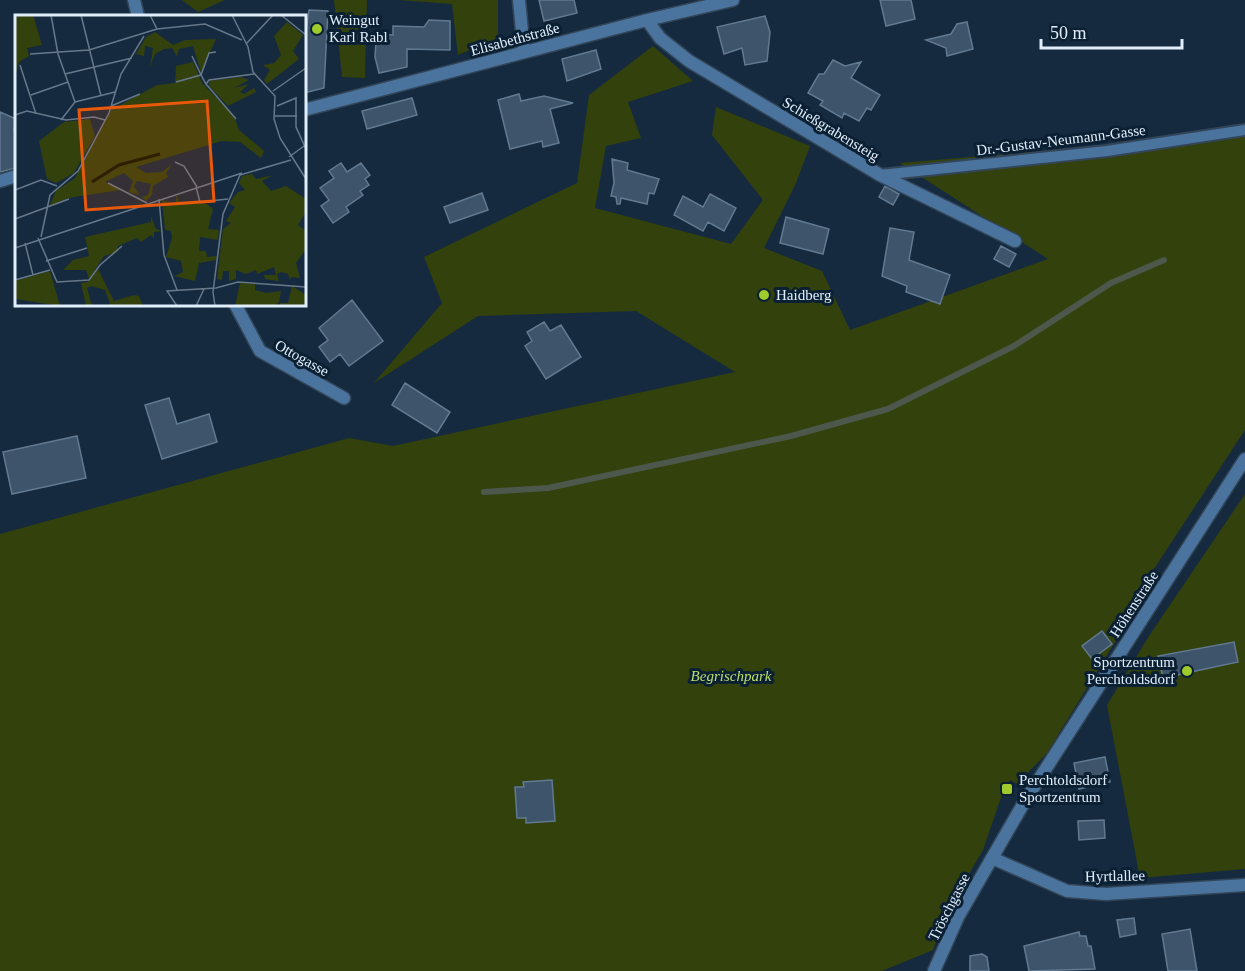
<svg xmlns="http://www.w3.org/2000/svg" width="1245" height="971" font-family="Georgia,serif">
<rect width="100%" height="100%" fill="#152a3e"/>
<path fill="#33410c" d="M182,0H225L198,12Z
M334,0H367L365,78L342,77Z
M398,0H498V38L458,55L452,4Z
M653,46L693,81L628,102L641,138L606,146L595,208L731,244L763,200L712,135L716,107L810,146L796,183L764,248L822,271L850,330L1048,259L900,163L1245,134V430L1131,604L1123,629L1047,753L1017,784L1010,780L1004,789L983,850L947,912L933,950L882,971H0V534L349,438L393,446L735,372L636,311L478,316L374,383L442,303L424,257L577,183L589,95Z
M1245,494V869L1140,878L1107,705L1149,636Z"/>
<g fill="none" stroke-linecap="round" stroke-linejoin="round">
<path stroke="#4d574c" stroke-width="6" d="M484,492L548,488L791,436L888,409L1014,346L1111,283L1164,260"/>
</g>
<path fill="#3e546a" stroke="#617991" stroke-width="1.5" d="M539,0H574L577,13L544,21Z
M880,0H911L915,19L886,26Z
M309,10L328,11L324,88L304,93V47Z
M765,16L770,32L767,61L745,65L742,48L724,54L717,27Z
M429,20L450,21V50L407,49V67L379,73L375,57L376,41H382V34L393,35V26L424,27Z
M967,22L973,49L947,56L946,48L926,40L951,34L957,24Z
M596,50L601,69L567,81L562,59Z
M833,60L845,66L861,62L851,78L880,95L871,110L867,108L859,121L844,113L842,118L820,105L823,101L808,93L819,74H824Z
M519,94L521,101L544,96L573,103L550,109L559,143L543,147L542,141L510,149L498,100Z
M412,98L417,115L367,129L362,111Z
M0,112L16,119L14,130L16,134V168L0,172Z
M612,159L628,163L627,170L659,179L654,194L649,193L647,204L621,198L620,204H617L616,197L611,196L614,183Z
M341,163L347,172L361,163L370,175L365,179L369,185L360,191L363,195L346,207L349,212L333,223L321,206L329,200L320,188L334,178L329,171Z
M885,186L899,194L893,205L879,197Z
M482,193L488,210L450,223L444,207Z
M710,194L736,208L724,231L708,222L703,231L674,215L683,196L703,207Z
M786,217L829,229L823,254L780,243Z
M890,228L914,232L909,260L950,275L940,304L906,292L907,286L882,276Z
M1001,246L1016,254L1009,267L994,259Z
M352,300L383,341L349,366L340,354L330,362L319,347L328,340L319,328Z
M544,322L550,331L561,325L581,357L546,379L525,346L532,341L527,332Z
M405,383L450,412L437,433L392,405Z
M169,398L177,424L209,414L217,442L162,459L145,405Z
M77,436L86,478L12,494L3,452Z
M1102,631L1112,644L1092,659L1082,646Z
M1234,642L1238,662L1163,678L1158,656Z
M1105,757L1110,782L1079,789L1074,763Z
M552,780L555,821L526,823V818H517L515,787H524L523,782Z
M1104,820L1105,838L1079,840L1078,821Z
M1134,918L1136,934L1120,937L1117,920Z
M1190,929L1197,971H1168L1162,934Z
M1079,932L1080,936H1086L1088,946H1091L1095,969L1029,971L1024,946Z
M982,954L987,957L989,971H970V956Z"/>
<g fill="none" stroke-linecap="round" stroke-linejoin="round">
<defs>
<path id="service" d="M880,175L1107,151L1245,130"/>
<path id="minor" d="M134,0L138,16
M519,0L524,52
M647,20L660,38L689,61L880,175L1015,241
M304,110L647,20L733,0
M0,181L16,176
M235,304L260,351L344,398
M992,858L1067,891L1106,894L1245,885"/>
<path id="tertiary" d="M934,971L958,917L1025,801L1245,459"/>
</defs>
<use href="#service" stroke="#324559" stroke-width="14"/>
<use href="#minor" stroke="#324559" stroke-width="15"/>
<use href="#tertiary" stroke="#324559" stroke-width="15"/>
<use href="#service" stroke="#4a749d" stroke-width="10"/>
<use href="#minor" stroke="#4a749d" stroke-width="12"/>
<use href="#tertiary" stroke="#4a749d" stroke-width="12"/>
</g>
<g fill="#a0c92b" stroke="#0b2033" stroke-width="2">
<circle cx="317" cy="29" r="6"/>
<circle cx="764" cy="295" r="6"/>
<circle cx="1187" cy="671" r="6"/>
<rect x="1001" y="783" width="12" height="12" rx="3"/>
</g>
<g text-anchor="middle" stroke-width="6" stroke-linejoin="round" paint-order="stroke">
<g font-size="15" fill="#e1eefc" stroke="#0b2033" text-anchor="start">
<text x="329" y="25">Weingut<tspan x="329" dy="17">Karl Rabl</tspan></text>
<text x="776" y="300">Haidberg</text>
<text x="1175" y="667" text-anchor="end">Sportzentrum<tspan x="1175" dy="17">Perchtoldsdorf</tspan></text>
<text x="1019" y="785">Perchtoldsdorf<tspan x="1019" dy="17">Sportzentrum</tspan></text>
</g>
<g font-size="15" fill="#e1eefc" stroke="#0b2033">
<text transform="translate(515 39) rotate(-15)" y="5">Elisabethstraße</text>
<text transform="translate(831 129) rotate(31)" y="5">Schießgrabensteig</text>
<text transform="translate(1061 140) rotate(-7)" y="5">Dr.-Gustav-Neumann-Gasse</text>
<text transform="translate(302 358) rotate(29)" y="5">Ottogasse</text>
<text transform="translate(1134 604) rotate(-57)" y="5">Höhenstraße</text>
<text transform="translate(1115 876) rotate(-1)" y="5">Hyrtlallee</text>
<text transform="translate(949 907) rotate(-63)" y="5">Tröschgasse</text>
</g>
<g font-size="15" font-style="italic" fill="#bbdf6c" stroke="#0b2033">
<text x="731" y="681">Begrischpark</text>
</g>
</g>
<g transform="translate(15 15)">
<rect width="291" height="291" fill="#152a3e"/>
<path d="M0,0H18L27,30L12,33L14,41L4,47L0,63ZM272,7L288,20L278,36L284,44L252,69L249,65L255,55L248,50L259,48L266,40L259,21ZM140,17L158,30L170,25L201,24L186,58L178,31L164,34L162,41L157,33L149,34L140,39L135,52L138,33L130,31L129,41L121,39L131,22ZM178,47L187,68L219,101L224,115L249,136L246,143L225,127L207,126L121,152L131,158L147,157L157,149L151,158L153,162L138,171L137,180L131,186L127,182L133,180L136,169L122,166L119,171L124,180L114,177L118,166L109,158L90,167L105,175L53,183L34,192L41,176L60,163L96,95L142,70L160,68L161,51ZM226,62L234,65L219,73L234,69L225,77L229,79L239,73L241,77L213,91L194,71V66ZM75,104L80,121L59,158L41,168L32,164L24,126L49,107ZM237,159L241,164L258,160L247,166L256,176L271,171L291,184V197L283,210L291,216V234L281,248L285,263L276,262L275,265L273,259L266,257L262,259L264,266L250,264L249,260H261L259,252L242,259L241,255L231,259L221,255V264L214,266V256H208L207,265L202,264L208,214L216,208L211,206L220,192L214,188L223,177L230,175L224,168L227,161ZM161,180L165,189L178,186L192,189L198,194L193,214L204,215L203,225L185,222L184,236H191L192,242L202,241L201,245L184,248L180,266L159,261L168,257L166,246L151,242L157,223L156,216L150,215L147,185L161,189ZM136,201L141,214L147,216L139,217V223L136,220L126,227L122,223L103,231V237L89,241L74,264L71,255H48L58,245L74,241L70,222L136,207ZM83,254L99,286L119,280L124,281L128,291H92L95,289L90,275L76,271L72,273L77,291H71L66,268L72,267ZM35,256L45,291L0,284V266ZM225,268L240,269V275L251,278L266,276L264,287L260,291H220ZM277,271L291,280V291H265V288H273Z" fill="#33410c"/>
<path fill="none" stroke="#0e1600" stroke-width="3" d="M77,167L104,150L145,139"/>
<path fill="none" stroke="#67788a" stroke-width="1.5" d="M36,0L43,39L60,87M66,0L86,81M135,0L142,14L190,9L227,25M217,0L233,32L238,57L260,81L259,104L265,123L291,164M266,0L291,20M231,29L258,0M15,39L74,35L142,14M177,41L186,60M5,50L21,99M50,59L117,43M186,60L194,38L201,37M161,67L186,60L191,69L194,65L239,59M191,69L221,104M258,76L291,53M16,80L53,67M60,87L100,77M96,91L125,79M262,91L281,83V112L291,134M0,100L12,96L51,105L79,102L90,105M260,101H282M46,105L60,87M274,142L289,131M160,147L169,151L182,172M93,168L132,188M181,172L185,187L213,184M0,175L26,165L42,171M144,184L149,240L162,275M0,204L54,184M26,222L35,180L63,156L94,98L106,59L129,21M23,223L42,267L74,265L85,250L107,231M10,228L18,260M0,233L227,158M31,246L72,233M0,265L35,255M162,291L152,276L201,273L223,267L291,272M181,291L189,274M200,291L198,277L208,199L225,160L276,145"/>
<path fill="#e8590c" fill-opacity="0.15" stroke="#e8590c" stroke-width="3" d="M192,86L199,186L71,195L64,95Z"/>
<rect width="291" height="291" fill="none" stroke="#e1eefc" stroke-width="3"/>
</g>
<path d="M1041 39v9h141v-9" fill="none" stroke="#e1eefc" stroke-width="3"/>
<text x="1050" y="39" font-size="18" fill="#e1eefc" stroke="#0b2033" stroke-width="4.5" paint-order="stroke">50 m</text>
</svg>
